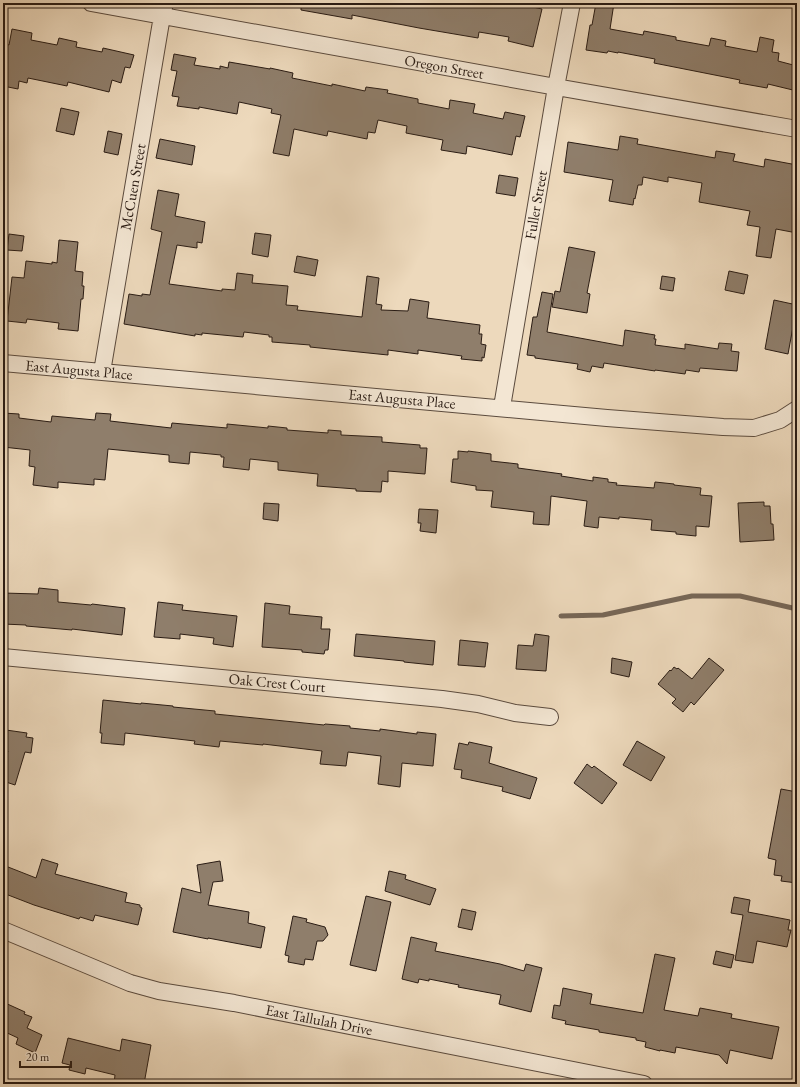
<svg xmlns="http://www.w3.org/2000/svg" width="800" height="1087" font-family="'EB Garamond',serif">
<rect width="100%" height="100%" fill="#edd9bc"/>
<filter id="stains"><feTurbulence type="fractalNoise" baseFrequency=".005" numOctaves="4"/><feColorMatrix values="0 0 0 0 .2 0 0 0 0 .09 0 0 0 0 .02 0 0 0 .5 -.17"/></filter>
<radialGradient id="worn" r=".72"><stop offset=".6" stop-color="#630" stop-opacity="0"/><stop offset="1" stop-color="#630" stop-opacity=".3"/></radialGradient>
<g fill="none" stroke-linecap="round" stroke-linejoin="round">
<path stroke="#776757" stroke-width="5" d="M561,616L603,615L692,596H740L797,609"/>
</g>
<path fill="#8f7e6b" stroke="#2a1c14" d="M301,3H515L542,9L533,47L508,41L509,37L479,32L478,38L419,28L352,15V19L301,10Z
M596,3H614L610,29L643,35L644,31L676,37V40L709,46L711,38L726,41L725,46L757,52L760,37L774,40L772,52L779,53L778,61L797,66V91L768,84L767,88L739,83L740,80L654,63L655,59L618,52V53L608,51L607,53L586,50L590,25H592Z
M12,29L32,33L31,40L57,45L59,38L77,42L76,47L102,52L103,48L134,55L130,68L125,67L121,83L112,80L109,92L68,82L67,86L28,78L27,83L19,81L18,89L3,86V57L5,44L9,45Z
M174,54L196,58L194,65L220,69V66L228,68L229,62L270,69V68L293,73L292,78L332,86V84L365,91L366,87L388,90L387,93L418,99V103L449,109L450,100L475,104L473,113L503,119L505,112L525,116L520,137L516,136L512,155L467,146L466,154L441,150L443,140L406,133L407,126L378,120L375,133L368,132L367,139L328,131L327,136L294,129L289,156L273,153L281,115L271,113L272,109L239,102L237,114L199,107V109L177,106L179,97L172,96L177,71L171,70Z
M61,108L79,112L74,135L56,131Z
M108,131L122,134L118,155L104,152Z
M620,136L638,139L637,144L715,158L716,151L735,154L733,161L764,167L765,159L797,165V233L776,229L771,258L756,256L760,227L747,225L750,211L699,202L702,183L668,177V182L643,177L642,185H638L635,199L634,198L633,205L609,201L613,180L564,172L568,142L618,150Z
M160,139L195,146L192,165L156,158Z
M499,175L518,178L515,196L496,193Z
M158,190L179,194L175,216L205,222L202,243L197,242V248L177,245L169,284L222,291V289L235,290L237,273L253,275L252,283L288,286L286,305L298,306L297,310L362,317L367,276L379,278L376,304L382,305L381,310L408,311L410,299L429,302L427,318L480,325L479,334H482L481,344L486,345L484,358L482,357V361L461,359L462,356L418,350V354L388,350V355L310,347V345L272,342V337H269V335L244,332L243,337L202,333V335L195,334V336L124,324L129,294L142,296V294L150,295L162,232L151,229Z
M255,233L271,235L268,257L252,254Z
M9,234L24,236L22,251L7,250Z
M59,240L78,242L75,271L83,272L82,286H84L83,299H81L78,331L58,329L59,323L27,319L26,323L7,321L12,277L24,278L26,261L52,264V262L57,263Z
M569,247L595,252L587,293L590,294L587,313L552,307L555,291L560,292Z
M297,256L318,260L315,276L294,272Z
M729,271L748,275L744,294L725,290Z
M662,276L675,278L673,291L660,289Z
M542,292L553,294L547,332L623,346L625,330L655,335L654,339H656L655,345L685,349V344L718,349L719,343L732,344L731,351L739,352L737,371L700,368L699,372L686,370L685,374L655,370V371L604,363L603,368L592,366L590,372L577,369L578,364L535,358V356L527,355L533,317H537Z
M774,300L797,305L788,354L765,349Z
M3,413L19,414V418L51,422L52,416L95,420L96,413L111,414L110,421L171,428L172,423L227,428V424L268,428V426L287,428V430L328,433V430L341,431V435L382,437V442L420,445V448H427L425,474L388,471V482L382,481L381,492L356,491V489L317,486L318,474L278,470V462L250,459L249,470L223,467L224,457H221V455L190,452L189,464L169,462V455L108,449L105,480L94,479V485L58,482V488L33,485L35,467L29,466L30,450L3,447Z
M458,451L468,452V451L491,454V461L518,464V468L562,474L561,476L593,481V477L608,479V482L617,483L616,485L654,488L655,482L674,484V485L701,488L700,495L712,496L709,527L696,526V536L676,534V532L651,530L652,520L619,517V519L599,517L598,528L584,526L587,501L551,496L549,525L533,524L534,512L491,507L493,491L476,490V486L451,482L453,459H458Z
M764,502V506H770L771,524H773L774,540L740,542L738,503Z
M264,503L279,504L278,521L263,519Z
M419,509L438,510L436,533L420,531L421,523H418Z
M39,588L58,590V602L91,605L92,604L125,608L122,635L72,629V630L26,626V625L3,624V593L38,594Z
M158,602L183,605L182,610L237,616L233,647L213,644L214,638L180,634V639L154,637Z
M265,603L290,606L289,614L322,617L321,629H330L328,650H325L324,654L302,652V650L262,647Z
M356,634L435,641L433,665L404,662V661L354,656Z
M535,634L549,636L546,671L516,669L518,645L533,646Z
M460,640L488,643L485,667L458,665Z
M612,658L632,662L629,677L611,673Z
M709,658L724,670L694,705L691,702L683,712L672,703L676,699L658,684L670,670L671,671L674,667L677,669L678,668L692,679Z
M103,700L141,704V703L173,706V707L215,711V714L324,725L325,724L350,726V728L380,731V729L417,734V732L436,734L433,766L402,763L400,787L378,784L381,756L348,752L346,766L320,764L322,751L263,744V745L220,741L219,747L194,744L195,741L125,733L124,745L101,743L102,733H100Z
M6,730L27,733L26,737L33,738L31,753L25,752L15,785L3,781V765L8,751H4Z
M637,741L665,757L651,781L623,765Z
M469,742L492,747L489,763L537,778L530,799L502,791L503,787L461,778L462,770L454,769L459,743L468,745Z
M587,764L592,768L594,766L617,783L602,804L574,783Z
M781,789L797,792V883L781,881L782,876L774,875L776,860L768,858Z
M42,859L58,864L55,874L127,893L125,902L140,905V907L142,908L138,925L95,915L93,921L80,917L79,919L34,905L3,893V865L36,878Z
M220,861L223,881L213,882L208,905L249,912L248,923L265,927L261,948L208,938V939L173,932L182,888L201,893L197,865Z
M389,871L406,875L405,879L436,889L430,905L385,891Z
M366,896L391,902L376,971L350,965Z
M734,897L750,900L748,912L790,920L788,930H791L787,947L757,941L753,963L735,960L743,915L731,913Z
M462,909L476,912L472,930L458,927Z
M293,916L307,919L306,922L325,927L328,935L323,941H317L313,960L305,959L304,965L288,962L289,956L285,955Z
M411,937L437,943L435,951L500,964L524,971L526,964L542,968L531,1012L499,1004L501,995L458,987L459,985L429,979V981L419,979L418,983L402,979Z
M716,951L734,955L731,968L713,964Z
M655,954L675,958L664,1010L698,1016L700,1008L732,1014L731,1018L779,1027L772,1059L730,1050L727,1064L719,1055L676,1047L675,1053L660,1050V1051L645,1047L646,1042L636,1040V1038L599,1032V1030L565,1024L566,1021L552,1018L554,1005L560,1006L563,988L592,994L590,1004L643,1013Z
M3,1002L25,1012L24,1014L32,1017L27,1028L42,1035L35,1053L16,1044L18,1038L3,1031Z
M68,1038L120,1051L122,1039L151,1045L144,1084H114L115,1075L86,1068L85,1074L69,1070L70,1065L62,1063Z"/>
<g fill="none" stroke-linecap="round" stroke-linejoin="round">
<defs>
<path id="street" d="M91,3L556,87L797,129
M3,363L607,418L723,427L754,428L780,420L797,409
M102,372L162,16L165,3
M502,407L556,87L572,3
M3,657L442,699L478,704L515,713L550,717
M3,930L130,983L159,991L234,1003L644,1084"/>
</defs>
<use href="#street" stroke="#5b4b3e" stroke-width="18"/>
<use href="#street" stroke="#f3e6d3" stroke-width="16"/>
</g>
<g text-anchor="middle" stroke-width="3" stroke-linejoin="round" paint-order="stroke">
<g font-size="15" fill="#2a1c14" stroke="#f3e6d3">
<text transform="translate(444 67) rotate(10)" y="5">Oregon Street</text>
<text transform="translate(133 187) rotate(-80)" y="5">McCuen Street</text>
<text transform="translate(536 205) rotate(-80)" y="5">Fuller Street</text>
<text transform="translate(79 370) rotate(5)" y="5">East Augusta Place</text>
<text transform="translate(402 399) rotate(5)" y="5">East Augusta Place</text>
<text transform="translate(277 683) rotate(5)" y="5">Oak Crest Court</text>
<text transform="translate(319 1020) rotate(11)" y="5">East Tallulah Drive</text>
</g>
</g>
<rect width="800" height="1087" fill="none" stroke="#edd9bc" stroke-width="16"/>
<rect x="4" y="4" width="792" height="1079" fill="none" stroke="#2a1c14" stroke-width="2"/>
<rect x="8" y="8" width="784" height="1071" fill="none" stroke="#2a1c14"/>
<path d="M20 1061v6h51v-6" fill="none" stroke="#2a1c14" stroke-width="2"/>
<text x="26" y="1061" font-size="12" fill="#2a1c14" stroke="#f3e6d3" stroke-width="3" paint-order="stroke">20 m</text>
<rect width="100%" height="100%" filter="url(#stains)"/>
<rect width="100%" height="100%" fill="url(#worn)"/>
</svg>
